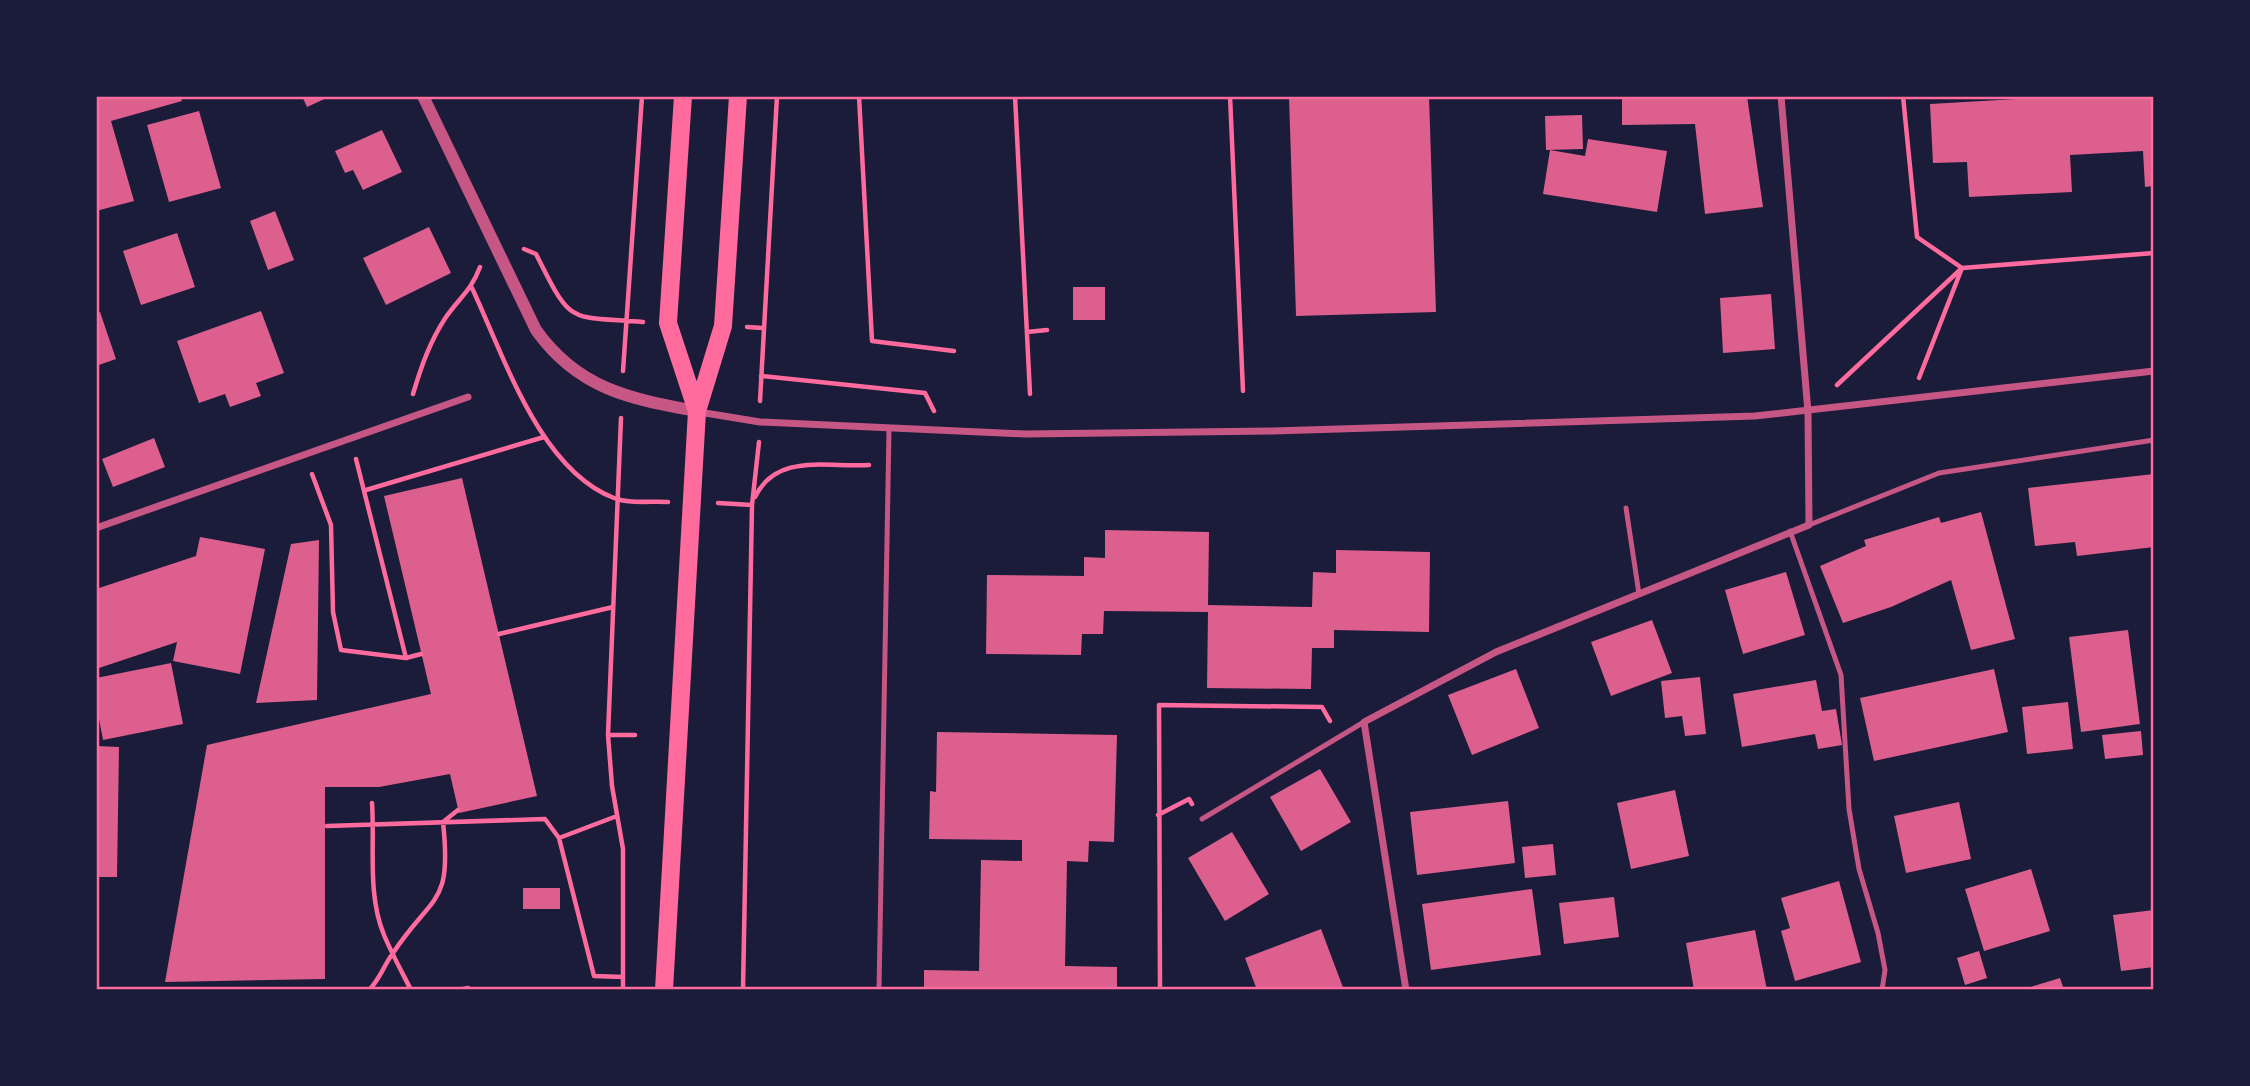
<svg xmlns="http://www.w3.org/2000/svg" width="2250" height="1086" font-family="Karla,sans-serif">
<rect width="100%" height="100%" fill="#1b1b3a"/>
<path fill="#dd5f8e" d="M96,96H180L182,101L111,121L134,201L96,211Z
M302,96H331L307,107Z
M1289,96H1429L1436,312L1296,316Z
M1622,96H1747L1763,207L1705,214L1695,124L1622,125Z
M2069,96H2154V186L2145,187L2143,151L2070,155L2072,192L1969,197L1967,162L1933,163L1930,104Z
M199,111L221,188L169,202L147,125Z
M1582,115L1583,149L1546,150L1545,116Z
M382,130L402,172L363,190L353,170L345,173L335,151Z
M1588,139L1667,151L1657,212L1543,194L1550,150L1585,156Z
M275,211L294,260L268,270L250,221Z
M429,227L451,273L386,305L363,258Z
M177,233L195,287L141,305L123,251Z
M1073,287H1105V320H1073Z
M1771,294L1775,349L1723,353L1720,298Z
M261,311L284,373L256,383L261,396L230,407L225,394L199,403L177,341Z
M100,312L116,359L96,366V313Z
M154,438L165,467L113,487L102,459Z
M2154,474V547L2077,556L2075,542L2035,546L2028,488Z
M462,478L537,796L459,813L450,774L379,787H325V979L165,982L207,745L431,694L384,496Z
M1981,512L2015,639L1971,650L1951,580L1891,607L1843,623L1820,566L1866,546L1864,540L1939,517L1941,523Z
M1105,530L1209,532L1208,605L1312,607L1313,572L1336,573V550L1430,552L1429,632L1334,630V648H1312L1311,689L1207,688L1208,612L1104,611L1103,634H1082L1081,655L986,654L987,575L1084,576V557L1105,558Z
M200,537L265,549L240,674L173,661L177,642L96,669V589L196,556Z
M319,540L317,700L256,703L291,544Z
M1786,572L1805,635L1743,654L1725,590Z
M1652,620L1672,673L1611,696L1591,642Z
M2128,630L2140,724L2081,732L2069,637Z
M171,663L183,724L103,740L96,703V678Z
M1516,669L1539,728L1472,755L1448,695Z
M1994,669L2008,732L1874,761L1860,698Z
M1700,677L1706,734L1685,736L1682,716L1665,718L1661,681Z
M1816,680L1822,711L1836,709L1842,745L1818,749L1815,734L1742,747L1733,694Z
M2068,702L2073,749L2027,754L2022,707Z
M2141,731L2143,755L2105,759L2102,735Z
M937,732L1117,735L1114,842L1089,841L1088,862L1067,861L1065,966L1117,967V990H924V970L979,971L981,860L1022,861V840L929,839L930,791L936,792Z
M96,746L119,747L117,877H96Z
M1320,769L1351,822L1301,851L1270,797Z
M1675,790L1689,856L1631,869L1617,803Z
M1508,801L1515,863L1417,875L1410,812Z
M1959,802L1971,859L1906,873L1894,816Z
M1232,832L1269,894L1225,921L1188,858Z
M1553,844L1556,875L1525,878L1522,847Z
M2031,869L2050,931L1984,951L1965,889Z
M1839,881L1861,962L1795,981L1781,931L1790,928L1781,898Z
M523,888H560V909H523Z
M1532,889L1541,955L1431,970L1422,904Z
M1614,897L1619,937L1564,944L1559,903Z
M2154,910V967L2121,971L2113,915Z
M1321,929L1344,990H1257L1245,958Z
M1755,930L1767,990H1694L1686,943Z
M1979,951L1987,978L1965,985L1957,958Z
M2060,978L2064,990H2024V989Z"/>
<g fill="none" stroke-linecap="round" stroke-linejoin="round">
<path stroke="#ff6b9d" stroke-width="4.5" d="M859,96L872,341L954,351
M1015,96L1030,394
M1230,96L1243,391
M1903,96L1917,237L1962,268L1919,378
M524,249L536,254C572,326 567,316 643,322
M472,288C504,356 539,469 614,498C628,504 652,501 668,502
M747,327L763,328
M1027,332L1047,330
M623,371L642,96
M761,376L925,393L934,411
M1837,385L1962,268L2154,253
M413,394C421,367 430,341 446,317C460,297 471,291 480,267
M760,401L777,96
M621,418L608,735L612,786L623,849V990
M356,459L406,658
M312,474L331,525L333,612L341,650L406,658L421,654
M366,490L544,437
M755,497C777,452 828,468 869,465
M718,503L752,505
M499,634L613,607
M608,735H635
M372,803C375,846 367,894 384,935C392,954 402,972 411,990
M1158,815L1189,799L1192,804
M617,816L559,838L594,976L623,977
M327,826L545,819L559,838
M369,990C380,979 384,965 393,953C434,892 452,906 443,822L458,810
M459,990L468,988
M743,990L752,505L759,442
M1160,990L1159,705L1322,707L1330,721"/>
<path stroke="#c65784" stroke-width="5" d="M1626,508L1639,594
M1809,525L1939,473L2154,440
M1790,531L1841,675L1849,809L1859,869L1878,933L1885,970L1882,990
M1202,819L1364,722
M879,990L889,429"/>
<path stroke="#c65784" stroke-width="7" d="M699,412L760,422L1025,434L1273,431L1755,416L2154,371
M96,528L468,397
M1406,990L1364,722L1496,652L1809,525L1808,412L1781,96"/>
<path stroke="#c65784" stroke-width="12" d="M423,96L536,330C578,389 630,399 697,411"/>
<path stroke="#ff6b9d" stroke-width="18" d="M683,96L668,323L697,411
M664,990L697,411L723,326L738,96"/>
</g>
<rect width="2250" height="1086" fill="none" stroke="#1b1b3a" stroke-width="196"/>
<rect x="98" y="98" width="2054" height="890" fill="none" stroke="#ff6b9d" stroke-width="2.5"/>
</svg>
